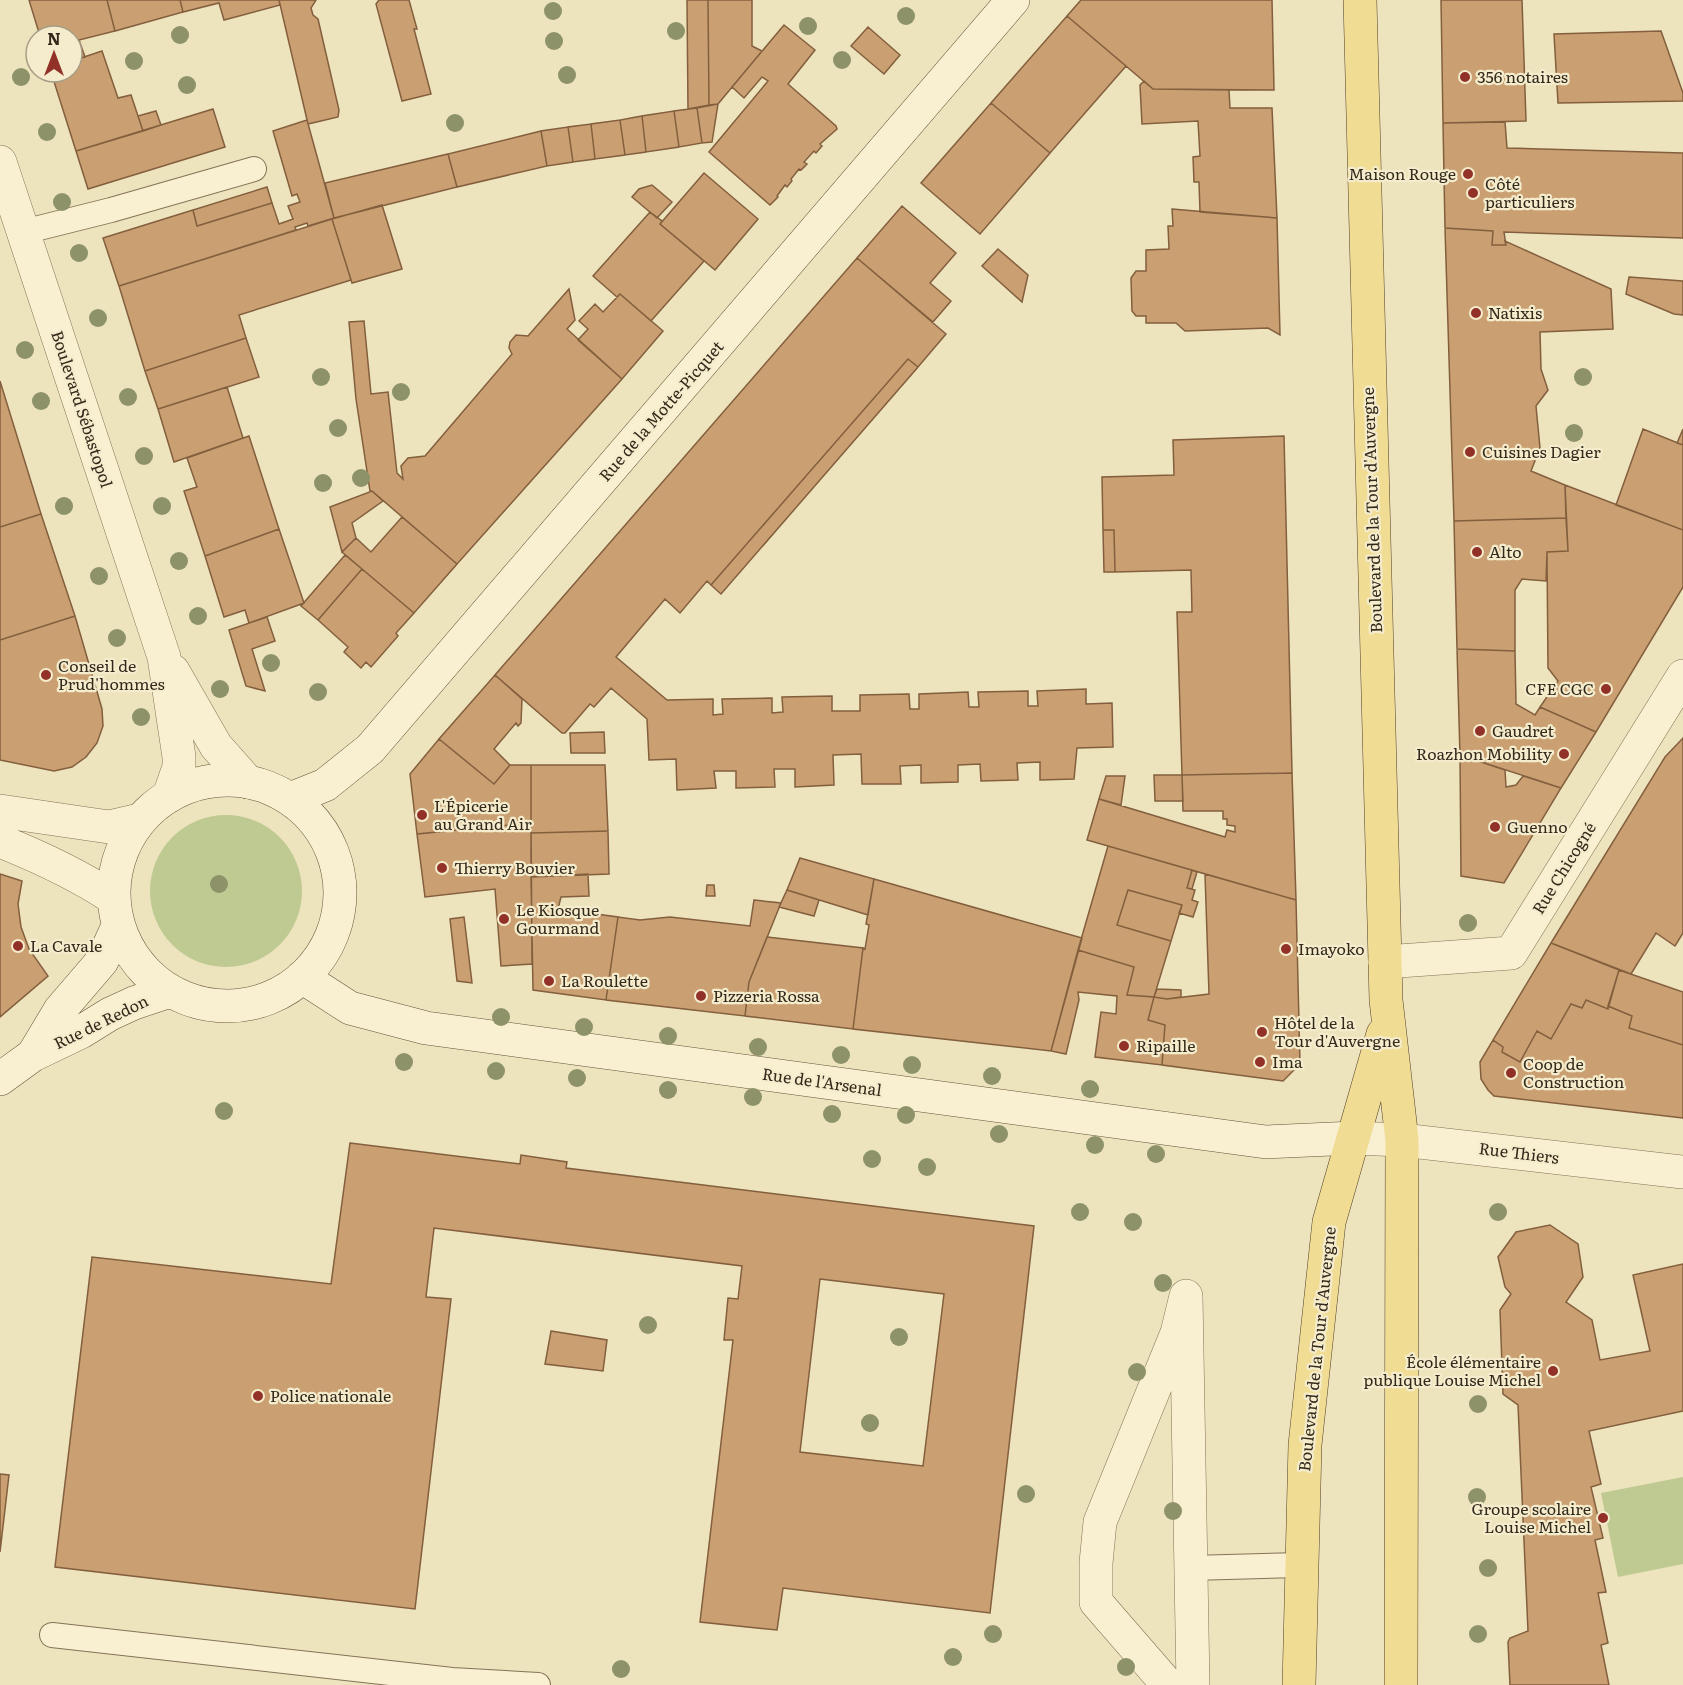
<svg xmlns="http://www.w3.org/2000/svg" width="1683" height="1685" font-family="Literata,serif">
<rect width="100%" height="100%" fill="#ede3bd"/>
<path fill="#beca92" d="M150 891a76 76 0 1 1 152 0a76 76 0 1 1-152 0Z
M1683,1477V1564L1618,1577L1601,1493Z"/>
<path fill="#caa073" stroke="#835f3d" stroke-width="1.5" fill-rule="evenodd" d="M29,0H107L115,31L79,40L85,57L72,61V36H40Z
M107,0H180L183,12L115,31Z
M180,0H279L280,5L224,20L219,3L183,12Z
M279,0H316L311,8L313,15L318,19L339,110L338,117L308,124Z
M379,0H409L417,29H414L431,94L402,101L376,4Z
M687,0H708L709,105L688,109Z
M708,0H752V46L762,51L718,104L709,105Z
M1081,0H1272L1274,90L1153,89L1067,16Z
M1441,0H1522L1526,121L1443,123Z
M1067,16L1126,66L1050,153L991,103Z
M784,25L815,50L788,84L836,126L837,129L820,144L822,146L816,153L814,151L804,162L807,164L801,170L799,169L791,179L792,181L787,187L785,185L777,196L778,197L770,205L709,152L768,81L762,77L744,98L732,87Z
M868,27L900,55L884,74L851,46Z
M1661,31L1683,93V101L1558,103L1554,34Z
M102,51L118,98L131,95L143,131L76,151L51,72H72V61Z
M1144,81L1153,89L1229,90L1230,108H1272L1277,218L1200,212L1199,182H1194L1193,157L1200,156L1198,121L1142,124L1140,85Z
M991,103L1050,153L980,234L921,183Z
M718,104L712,142L702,143L697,108Z
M697,108L702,143L679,147L674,111Z
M213,109L225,147L88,189L76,151Z
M156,111L161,125L143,131L138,116Z
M674,111L679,147L646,152L642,116Z
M642,116L646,152L625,155L620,120Z
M307,120L334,218L308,226L307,223L295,227L296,230L119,286L103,238L193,210L197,226L272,203L279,224L293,219L288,206L300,202L297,194L292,196L273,131Z
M620,120L625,155L595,159L591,124Z
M1505,122L1507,148L1683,153V238L1504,232L1506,245H1492L1493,231L1445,228L1443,123Z
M591,124L595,159L573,162L568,127Z
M568,127L573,162L547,166L541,131Z
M541,131L547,166L457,187L448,154Z
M448,154L457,187L334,218L325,183Z
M704,173L758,219L715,270L660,224Z
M652,185L672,202L657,218L632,197L639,189Z
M267,187L272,203L197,226L193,210Z
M382,205L402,269L352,283L332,219Z
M902,206L956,253L930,283L951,301L933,322L857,258Z
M1172,209L1277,218L1280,335L1268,328L1185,331L1176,323H1146V316H1136L1132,311L1131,278L1136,271H1146V250L1169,249L1168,226H1173Z
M650,212L662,221L660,224L704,261L651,321L620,294L617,297L593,276Z
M332,219L351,280L239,315L246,338L145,371L119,286Z
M1445,228L1493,231L1492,245H1506L1505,241L1611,289L1613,329L1540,332L1541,369L1548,390L1536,406L1540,448L1531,471L1565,485L1566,518L1454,521Z
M998,249L1028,275L1022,302L982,266Z
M857,258L946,334L918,367L908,359L711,585L707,581L680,613L665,599L616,657L667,700L713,699V715L723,714L722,699L772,698V713L783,712L782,697L832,696V711H860V695L909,694L910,709H919V694L968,692L969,707H979L978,692L1028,691V706H1038L1037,691L1086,689V704L1112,703L1113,747L1077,748L1074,779L1040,780V762L1017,763L1018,780L981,781L980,764L958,765V782L921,783V765L900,766L901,784H862L861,754L833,755L834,785L795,787V769H774L775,787L736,788V771H714L716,788L677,790L676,759L649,760L647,719L611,688L594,707L590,704L565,733H562L495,675Z
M1629,277L1683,281V315L1674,314L1626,294Z
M569,289L575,320L567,329L622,379L457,564L372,491H370L356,399L349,322L364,321L371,394L388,392L397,473L403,479L401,466L408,458L425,456L512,354L509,348L510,342L516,335L528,336Z
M620,294L663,331L622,379L578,340L588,329L579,321L595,304L603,312Z
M246,338L259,377L158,409L145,371Z
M908,359L918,367L721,594L711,585Z
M0,381L41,514L0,527Z
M227,387L243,438L174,462L158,409Z
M1643,429L1683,445V530L1616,505Z
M1683,429V445L1677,443Z
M249,436L279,529L205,556L184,491L197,487L187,458Z
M1284,436L1292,773L1182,775L1177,612H1192L1191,570L1115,572L1114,530H1103L1102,477L1174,475L1173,440Z
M1565,485L1683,530V587L1596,732L1540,707L1558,681L1548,668L1547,552L1568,551Z
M372,491L383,501L352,523L356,538L342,552L330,507Z
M41,514L75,616L0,640V527Z
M402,517L457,564L414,613L342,552L356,538L371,552Z
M1566,518L1568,551L1547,552L1546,581L1522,579L1515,590V651L1457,649L1454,521Z
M279,529L304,603L249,623L245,610L224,617L205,556Z
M1103,530H1114L1115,572H1104Z
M345,555L362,569L318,620L301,606Z
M362,569L414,613L396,633L398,636L371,667L366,662L361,668L344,652L348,647L318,620Z
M75,616L102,709L103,726L97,743L86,757L72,767L54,771L0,760V640Z
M267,617L275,641L252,649L265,691L246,686L229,630Z
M1457,649L1515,651L1516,704L1535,715L1540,707L1596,732L1561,788L1460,755Z
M495,675L522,699L521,723L518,726L516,723L494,749L510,765L494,784L439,739Z
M604,732L605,753H571L570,733Z
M1683,738V933L1675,946L1656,933L1631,974L1551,943L1665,757Z
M439,739L494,784L510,765H531V823L417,834L410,774Z
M1460,755L1505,770L1506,787L1516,785L1523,776L1561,788L1504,883L1461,876Z
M531,765H605L608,831L531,833Z
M1292,773L1296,900L1087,840L1099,799L1225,837L1227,830L1235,832V826L1227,825V819H1223V811H1183L1182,775Z
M1154,775H1182L1183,801H1155Z
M1106,776H1125L1121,805L1099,799Z
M531,823L532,964L501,966L495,889L425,897L417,834Z
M608,831L609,874L531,877V833Z
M1108,846L1192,870L1187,888L1195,890L1192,900L1198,902L1193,917L1179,913L1182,905L1128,890L1117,925L1171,941L1154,997L1127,995L1134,967L1078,950Z
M800,858L874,879L868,915L787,890Z
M1192,870L1197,872L1192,889L1187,888Z
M0,874L22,881L18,904L21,927L29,949L48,976L0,1017Z
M588,874L589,896L561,897L558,909L618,917L606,1000L533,990L531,877Z
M1205,874L1296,900L1300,1064L1283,1081L1162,1065L1165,1025L1148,1020L1154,997L1167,999L1209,994Z
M874,879L1082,938L1051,1051L853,1029L863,948L865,949L869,925L866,924Z
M707,885H714L715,896H706Z
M787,890L819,900L814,916L779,907Z
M1128,890L1182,905L1171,941L1117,925Z
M754,900L781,903L749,982L745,1016L606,1000L618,917L640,920L670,917L750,926Z
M464,917L472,983L457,981L450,919Z
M767,937L863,948L853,1029L745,1016L749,982Z
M1551,943L1619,970L1608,1009L1586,1000L1582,1008L1571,1004L1551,1039L1537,1031L1520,1062L1502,1052L1503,1047L1493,1040Z
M1078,950L1134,967L1127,995L1154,997L1148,1020L1165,1025L1162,1065L1095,1057L1101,1012L1116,1014L1117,996L1078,992L1079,1000L1066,1054L1051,1051Z
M1619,970L1683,992V1045L1629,1028L1632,1016L1608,1006Z
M1157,989L1181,990V997L1167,999L1154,997Z
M1586,1000L1608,1009V1006L1632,1016L1629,1028L1683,1045V1118L1494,1096L1488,1090L1481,1079L1480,1062L1493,1040L1503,1047L1502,1052L1520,1062L1537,1031L1551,1039L1571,1004L1582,1008Z
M350,1143L520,1164L521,1155L567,1162L566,1168L1034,1226L990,1613L783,1588L777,1630L700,1622L733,1340H724L728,1298L738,1299L742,1266L434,1228L426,1297L451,1299L415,1609L55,1567L92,1257L331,1284ZM820,1279L944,1294L923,1466L800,1452Z
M1550,1225L1578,1244L1583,1277L1566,1302L1592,1320L1600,1360L1650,1351L1633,1275L1683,1264V1411L1589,1431L1601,1484L1591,1487L1603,1538L1595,1540L1606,1592L1598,1593L1608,1643L1601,1645L1609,1685H1510L1508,1642L1510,1638L1528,1631L1518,1405L1503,1394L1500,1310L1511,1294L1505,1287L1498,1257L1516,1232Z
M551,1331L607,1340L603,1371L545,1364Z
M0,1474L9,1475L0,1552Z"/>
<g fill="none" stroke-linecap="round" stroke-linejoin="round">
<defs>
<path id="lane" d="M23,232L111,210L254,169
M1191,1568L1302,1565
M52,1635L452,1680L538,1685"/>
<path id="street" d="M0,162L164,657L179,757V767L169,796
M173,671L216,746L248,782
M0,811L109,827L139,820
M0,841C40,857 77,874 113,898
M1385,962L1511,953L1683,676
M1354,1138L1402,1140L1683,1172
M1168,1685L1096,1602V1563L1100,1522L1177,1333L1186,1296L1193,1685"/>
<path id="secondary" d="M114 893a113 113 0 1 1 226 0a113 113 0 1 1-226 0Z
M290,799L325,785L370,749L1013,0
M302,977L350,1008L426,1028L1266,1142L1354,1138
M33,1055L60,1010L102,961L118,926
M0,1079L33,1055L81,1032L110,1014L134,1003L170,991"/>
<path id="primary" d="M1360,0L1386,1000L1402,1140L1401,1685
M1299,1685L1305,1445L1329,1222L1383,1034"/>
</defs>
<use href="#lane" stroke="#847357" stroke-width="26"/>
<use href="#street" stroke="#847357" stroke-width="34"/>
<use href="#secondary" stroke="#65543a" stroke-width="34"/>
<use href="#primary" stroke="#51412b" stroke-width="34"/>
<use href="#lane" stroke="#f8f0d0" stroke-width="24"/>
<use href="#street" stroke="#f8f0d0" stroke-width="33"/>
<use href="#secondary" stroke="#f8f0d0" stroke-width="33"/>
<use href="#primary" stroke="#f1dc94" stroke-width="33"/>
</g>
<g fill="#8e9268">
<circle cx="553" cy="11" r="9"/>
<circle cx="906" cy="16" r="9"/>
<circle cx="808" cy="26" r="9"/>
<circle cx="676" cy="31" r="9"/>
<circle cx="180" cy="35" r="9"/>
<circle cx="554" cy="41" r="9"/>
<circle cx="842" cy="60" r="9"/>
<circle cx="134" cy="61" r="9"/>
<circle cx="567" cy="75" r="9"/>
<circle cx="21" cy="77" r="9"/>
<circle cx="187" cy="85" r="9"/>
<circle cx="455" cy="123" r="9"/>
<circle cx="47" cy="132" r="9"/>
<circle cx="62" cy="202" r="9"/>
<circle cx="79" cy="253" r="9"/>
<circle cx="98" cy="318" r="9"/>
<circle cx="25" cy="350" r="9"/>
<circle cx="321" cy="377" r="9"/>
<circle cx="1583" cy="377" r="9"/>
<circle cx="401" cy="392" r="9"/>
<circle cx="128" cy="397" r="9"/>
<circle cx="41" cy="401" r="9"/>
<circle cx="338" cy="428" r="9"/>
<circle cx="1574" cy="433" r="9"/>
<circle cx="144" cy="456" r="9"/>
<circle cx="361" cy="478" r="9"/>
<circle cx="323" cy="483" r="9"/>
<circle cx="64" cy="506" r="9"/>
<circle cx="162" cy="506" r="9"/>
<circle cx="179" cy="561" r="9"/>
<circle cx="99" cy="576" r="9"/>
<circle cx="198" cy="616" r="9"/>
<circle cx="117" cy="638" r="9"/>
<circle cx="271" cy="663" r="9"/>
<circle cx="220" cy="689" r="9"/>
<circle cx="318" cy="692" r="9"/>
<circle cx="141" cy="717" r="9"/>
<circle cx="219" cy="884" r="9"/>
<circle cx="1468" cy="923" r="9"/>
<circle cx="501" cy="1017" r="9"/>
<circle cx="584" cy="1027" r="9"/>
<circle cx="668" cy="1036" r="9"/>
<circle cx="758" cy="1047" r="9"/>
<circle cx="841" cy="1055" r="9"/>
<circle cx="404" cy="1062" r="9"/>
<circle cx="912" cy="1065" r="9"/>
<circle cx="496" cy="1071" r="9"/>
<circle cx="992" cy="1076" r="9"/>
<circle cx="577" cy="1078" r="9"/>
<circle cx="1090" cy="1089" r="9"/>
<circle cx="668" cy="1090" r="9"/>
<circle cx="753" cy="1097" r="9"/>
<circle cx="224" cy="1111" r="9"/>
<circle cx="832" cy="1114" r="9"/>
<circle cx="906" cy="1115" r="9"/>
<circle cx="999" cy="1134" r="9"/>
<circle cx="1095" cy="1145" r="9"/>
<circle cx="1156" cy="1154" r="9"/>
<circle cx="872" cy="1159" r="9"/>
<circle cx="927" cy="1167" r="9"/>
<circle cx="1080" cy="1212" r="9"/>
<circle cx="1498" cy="1212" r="9"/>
<circle cx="1133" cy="1222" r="9"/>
<circle cx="1163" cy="1283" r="9"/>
<circle cx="648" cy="1325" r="9"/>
<circle cx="899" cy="1337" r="9"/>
<circle cx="1137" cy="1372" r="9"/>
<circle cx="1478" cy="1404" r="9"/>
<circle cx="870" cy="1423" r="9"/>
<circle cx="1026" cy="1494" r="9"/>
<circle cx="1477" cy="1497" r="9"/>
<circle cx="1173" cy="1511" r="9"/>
<circle cx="1488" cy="1568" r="9"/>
<circle cx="993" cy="1634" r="9"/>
<circle cx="1478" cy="1634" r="9"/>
<circle cx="953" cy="1657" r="9"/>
<circle cx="1126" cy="1667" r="9"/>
<circle cx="621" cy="1669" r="9"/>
</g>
<g fill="#923128" stroke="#f4eccc" stroke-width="2">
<circle cx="1465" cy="77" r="6"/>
<circle cx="1468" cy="174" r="6"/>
<circle cx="1473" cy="193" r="6"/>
<circle cx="1476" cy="313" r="6"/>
<circle cx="1470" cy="452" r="6"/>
<circle cx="1477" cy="552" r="6"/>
<circle cx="46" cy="675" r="6"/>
<circle cx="1606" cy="689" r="6"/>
<circle cx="1480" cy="731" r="6"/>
<circle cx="1564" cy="754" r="6"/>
<circle cx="422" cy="815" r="6"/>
<circle cx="1495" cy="827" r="6"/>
<circle cx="442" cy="868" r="6"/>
<circle cx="504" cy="919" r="6"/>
<circle cx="18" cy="946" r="6"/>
<circle cx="1286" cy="949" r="6"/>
<circle cx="549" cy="981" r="6"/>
<circle cx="701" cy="996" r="6"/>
<circle cx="1262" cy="1032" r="6"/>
<circle cx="1124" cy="1046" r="6"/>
<circle cx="1260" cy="1062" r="6"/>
<circle cx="1511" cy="1073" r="6"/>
<circle cx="1553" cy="1371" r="6"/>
<circle cx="258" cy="1396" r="6"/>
<circle cx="1603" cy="1518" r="6"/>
</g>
<g text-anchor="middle" stroke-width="4.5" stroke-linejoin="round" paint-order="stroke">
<g font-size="16" fill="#33291b" stroke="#f4eccc" text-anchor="start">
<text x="1477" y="83">356 notaires</text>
<text x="1456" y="180" text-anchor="end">Maison Rouge</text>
<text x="1485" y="190">Côté<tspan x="1485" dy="18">particuliers</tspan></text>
<text x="1488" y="319">Natixis</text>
<text x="1482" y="458">Cuisines Dagier</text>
<text x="1489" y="558">Alto</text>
<text x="58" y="672">Conseil de<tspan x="58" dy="18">Prud'hommes</tspan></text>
<text x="1594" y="695" text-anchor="end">CFE CGC</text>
<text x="1492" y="737">Gaudret</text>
<text x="1552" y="760" text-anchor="end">Roazhon Mobility</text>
<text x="434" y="812">L'Épicerie<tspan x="434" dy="18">au Grand Air</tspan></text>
<text x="1507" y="833">Guenno</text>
<text x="454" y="874">Thierry Bouvier</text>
<text x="516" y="916">Le Kiosque<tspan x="516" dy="18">Gourmand</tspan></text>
<text x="30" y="952">La Cavale</text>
<text x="1298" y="955">Imayoko</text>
<text x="561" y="987">La Roulette</text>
<text x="713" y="1002">Pizzeria Rossa</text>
<text x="1274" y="1029">Hôtel de la<tspan x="1274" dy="18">Tour d'Auvergne</tspan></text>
<text x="1136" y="1052">Ripaille</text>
<text x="1272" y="1068">Ima</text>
<text x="1523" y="1070">Coop de<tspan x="1523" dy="18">Construction</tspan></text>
<text x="1541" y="1368" text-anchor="end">École élémentaire<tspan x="1541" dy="18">publique Louise Michel</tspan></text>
<text x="270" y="1402">Police nationale</text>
<text x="1591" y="1515" text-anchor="end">Groupe scolaire<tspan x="1591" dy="18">Louise Michel</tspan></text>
</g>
<g font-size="16" fill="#33291b" stroke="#f4eccc">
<text transform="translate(82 409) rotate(72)" y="6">Boulevard Sébastopol</text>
<text transform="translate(661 411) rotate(-49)" y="6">Rue de la Motte-Picquet</text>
<text transform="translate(1372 510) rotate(-92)" y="6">Boulevard de la Tour d'Auvergne</text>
<text transform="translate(1564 868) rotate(-58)" y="6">Rue Chicogné</text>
<text transform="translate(101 1022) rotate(-26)" y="6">Rue de Redon</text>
<text transform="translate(822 1082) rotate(8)" y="6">Rue de l'Arsenal</text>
<text transform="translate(1519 1153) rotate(7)" y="6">Rue Thiers</text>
<text transform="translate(1317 1349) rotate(-84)" y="6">Boulevard de la Tour d'Auvergne</text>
</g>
</g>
<g transform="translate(54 54)"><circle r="28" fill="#f4eccc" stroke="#a79e85" stroke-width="1.5"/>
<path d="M0-4.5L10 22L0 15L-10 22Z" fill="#923128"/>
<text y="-9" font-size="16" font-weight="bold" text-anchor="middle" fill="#33291b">N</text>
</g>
</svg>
